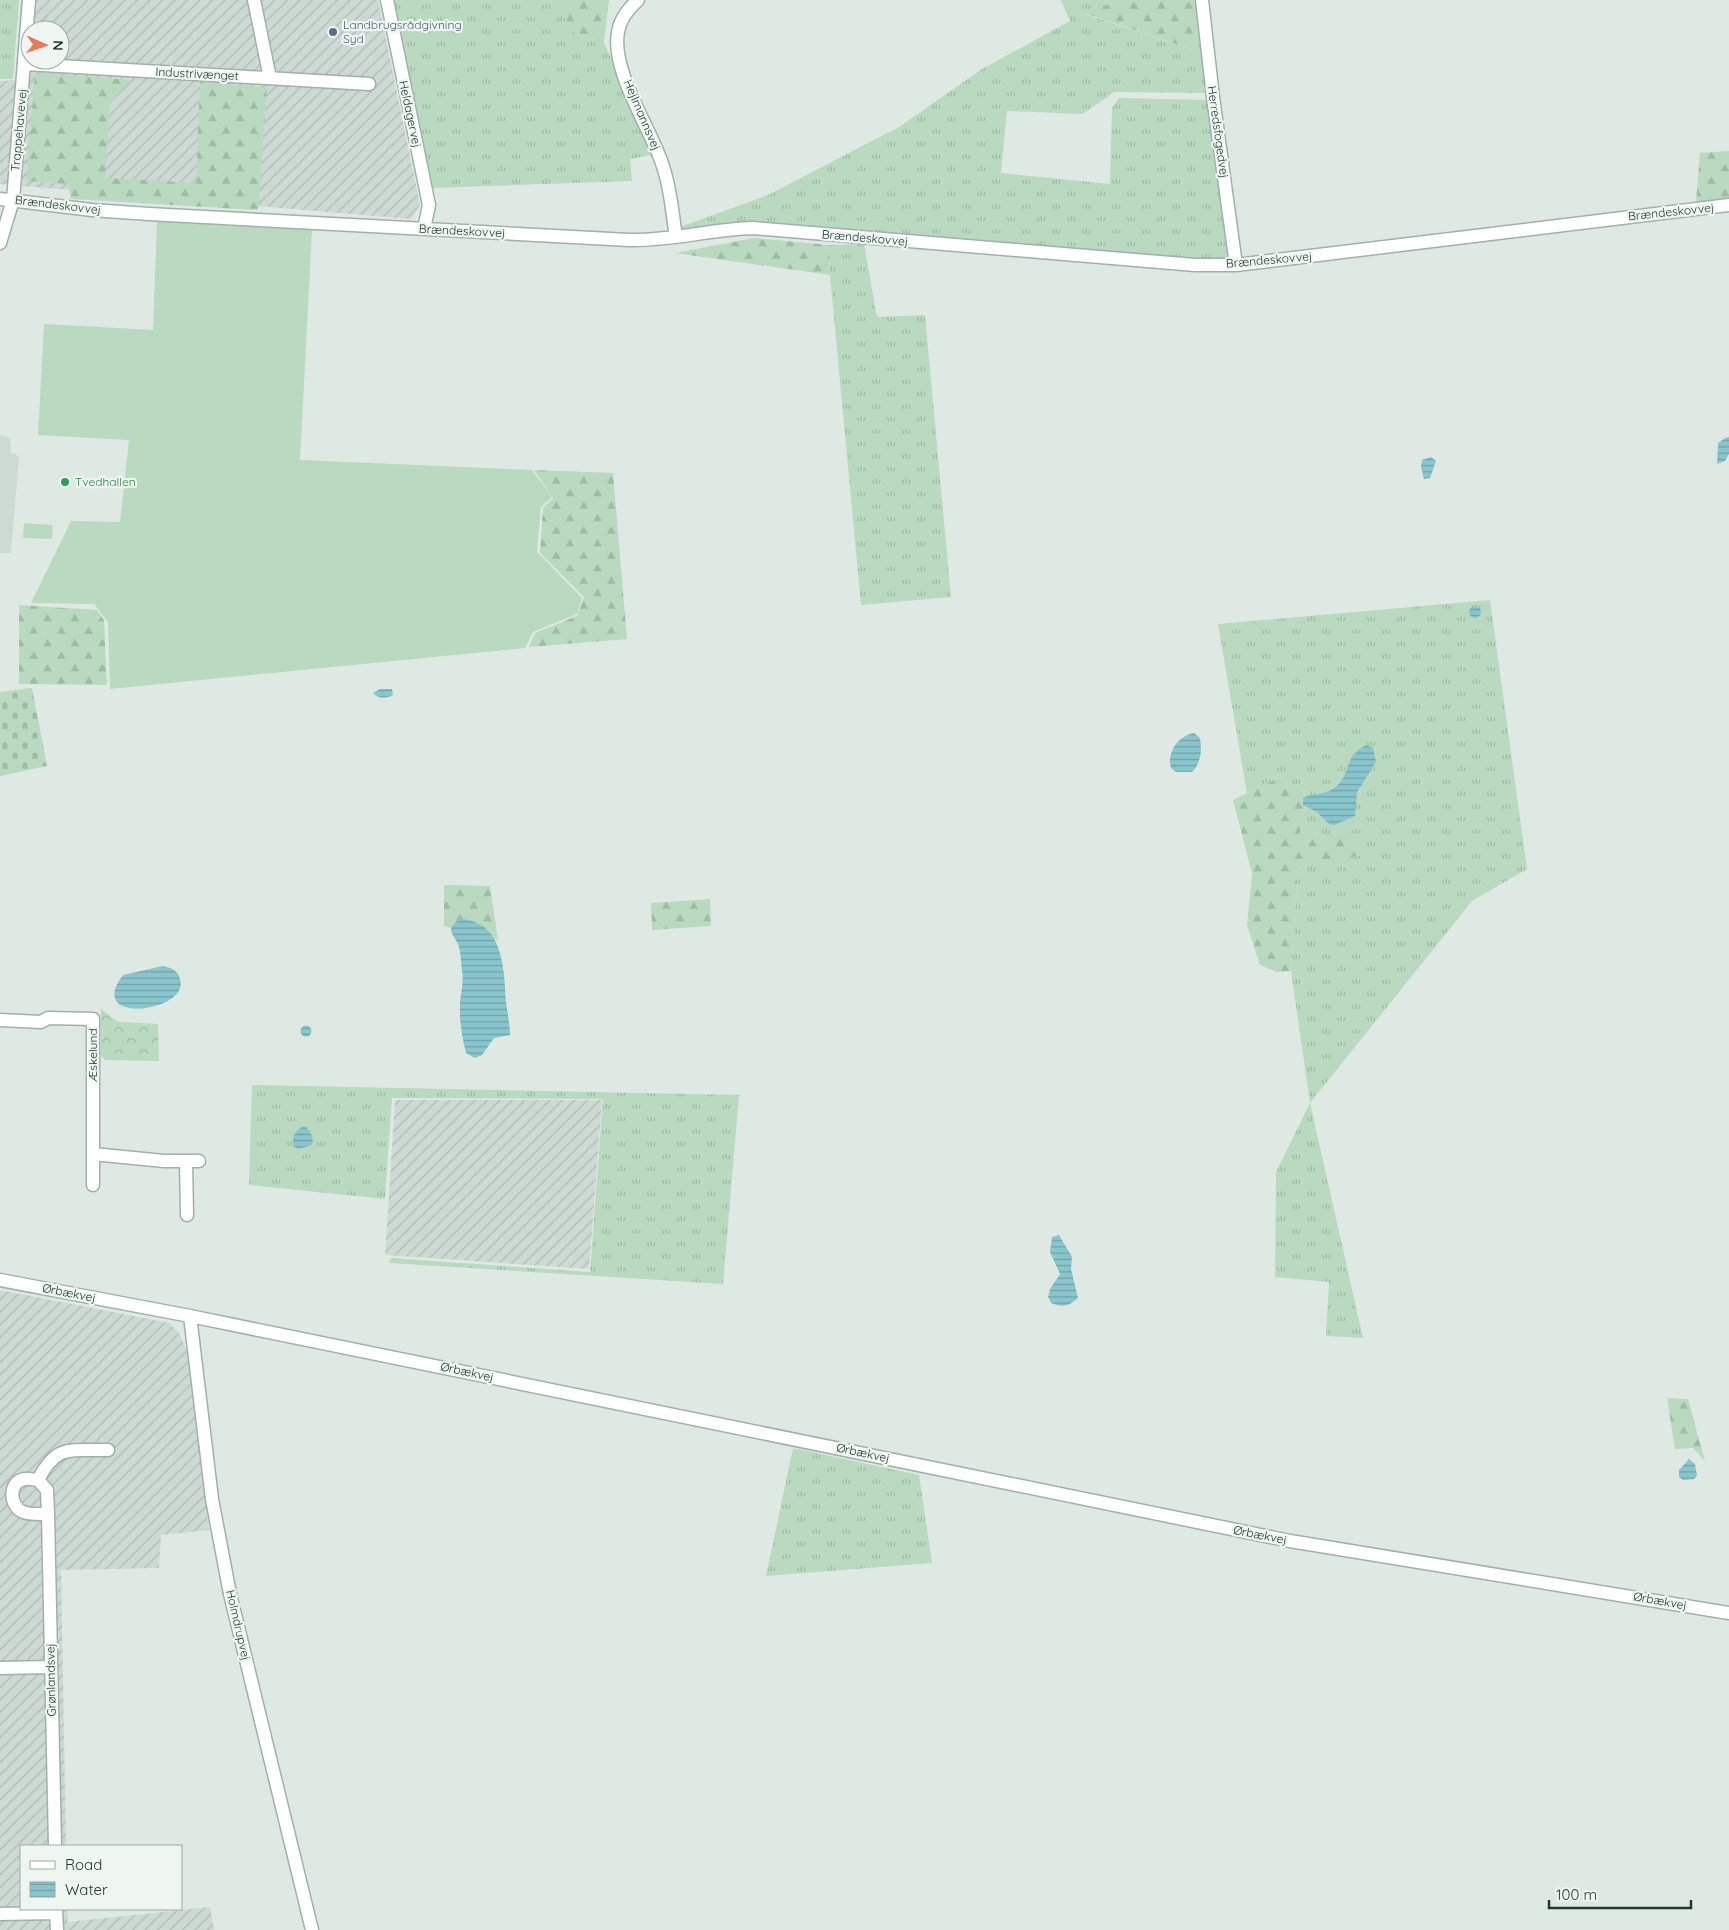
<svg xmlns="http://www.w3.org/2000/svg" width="1729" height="1930" font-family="Quicksand,sans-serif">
<defs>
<pattern id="industrial-furrows" width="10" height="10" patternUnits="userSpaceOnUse" patternTransform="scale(1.25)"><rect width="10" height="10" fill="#cdd9d3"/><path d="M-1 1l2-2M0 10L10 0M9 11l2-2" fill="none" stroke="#b0bbb6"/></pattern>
<pattern id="grass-tufts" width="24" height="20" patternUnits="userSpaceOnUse" patternTransform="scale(1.25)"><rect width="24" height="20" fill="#b9d9c0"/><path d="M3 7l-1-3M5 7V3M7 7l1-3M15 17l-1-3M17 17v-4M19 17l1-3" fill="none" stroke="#9fbba5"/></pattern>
<pattern id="forest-firs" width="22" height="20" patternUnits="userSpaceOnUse" patternTransform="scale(1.25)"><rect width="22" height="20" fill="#b9d9c0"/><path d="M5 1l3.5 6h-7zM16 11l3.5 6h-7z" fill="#9fbba5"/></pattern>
<pattern id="cemetery-stones" width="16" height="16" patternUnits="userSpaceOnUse" patternTransform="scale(1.25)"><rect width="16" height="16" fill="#b9d9c0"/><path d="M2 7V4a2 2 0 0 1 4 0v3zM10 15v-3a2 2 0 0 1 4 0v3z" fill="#9fbba5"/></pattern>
<pattern id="park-crowns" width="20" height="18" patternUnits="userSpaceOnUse" patternTransform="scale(1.25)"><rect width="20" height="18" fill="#b9d9c0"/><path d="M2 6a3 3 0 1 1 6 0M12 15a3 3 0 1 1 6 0" fill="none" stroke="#9fbba5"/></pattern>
<pattern id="water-rules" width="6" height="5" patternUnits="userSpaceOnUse" patternTransform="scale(1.25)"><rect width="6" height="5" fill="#89c5cc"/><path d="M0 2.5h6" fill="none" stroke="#70a1a6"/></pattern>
</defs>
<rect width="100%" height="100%" fill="#dfe9e4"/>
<path fill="#cdd9d3" d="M0,435L10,438L11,453L19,456L11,553H0Z"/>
<path fill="url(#industrial-furrows)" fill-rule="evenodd" d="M21,0H378L420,205L411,219L0,184V81L15,80ZM30,30H60V60H30Z
M395,1100H602L589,1269L385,1255Z
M0,1290L169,1323L179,1333L187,1351L209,1530L161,1535L159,1568L61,1570L66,1846H21V1909H67L68,1922L210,1907L214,1930H0Z"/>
<path fill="url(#grass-tufts)" d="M0,0H19L13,79H0Z
M392,0H557L571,31L604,43L657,154L630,159L632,181L433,188Z
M1061,0H1120L1085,14L1203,53L1209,93L1114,92L1083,114L1007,111L1001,173L1110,184L1112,108L1119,98L1209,100L1230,258L1203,261L781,228L682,233L680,227L768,195L899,127L982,69L1070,21Z
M864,244L877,317L925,315L951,597L861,605L830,275L829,245Z
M1490,600L1527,869L1472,901L1310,1103L1363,1338L1326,1336L1329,1282L1275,1277L1276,1172L1310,1103L1291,971L1298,868L1362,855L1297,843L1309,793L1280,777L1247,793L1218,624Z
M252,1085L739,1095L723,1284L389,1263L391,1258L590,1272L603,1099L392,1098L385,1199L249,1185Z
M793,1448L919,1475L932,1563L766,1576Z"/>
<path fill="url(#forest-firs)" d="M557,0H609L604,43L571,31Z
M1120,0H1197L1203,53L1084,13Z
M35,73L130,80L110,104L105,178L196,183L200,82L267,88L258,210L71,199L68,184L26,181Z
M1729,151V198L1696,202L1700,153Z
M754,238L829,245L830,275L675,253Z
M534,470L613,473L627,639L529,647L535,633L577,616L584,597L540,553L543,508L553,498Z
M19,605L97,610L104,620L107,685L19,684Z
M1280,777L1309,793L1297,843L1348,829L1363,855L1298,868L1291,971L1277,972L1260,965L1247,925L1252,873L1233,800Z
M444,885L490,886L498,940L444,926Z
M710,899L711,926L652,930L651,903Z
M1667,1398L1688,1399L1705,1461L1693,1448L1675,1449Z"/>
<path fill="url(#cemetery-stones)" d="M32,688L47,766L0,776V692Z"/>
<path fill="url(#park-crowns)" d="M101,1009L118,1022L158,1024L159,1061L105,1060L101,1056Z"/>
<path fill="#b9d9c0" d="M157,221L312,230L300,460L532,470L552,497L541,507L537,552L582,598L577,614L533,632L525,648L110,689L108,622L94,604L31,603L71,521L120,522L129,440L38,435L44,324L153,330Z
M24,523L53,525L52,539L23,538Z"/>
<path fill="url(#water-rules)" d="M1729,437V454L1725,461L1717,464L1718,443L1725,438Z
M1431,457L1436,461L1430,478L1424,479L1421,467L1422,460Z
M1469 612a6 6 0 1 1 12 0a6 6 0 1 1-12 0Z
M380,689H392L393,695C385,699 380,699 373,693Z
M1194,733L1200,738C1202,751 1201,763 1192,772H1176L1171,768C1167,753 1177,736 1194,733Z
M1366,745L1373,748L1376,762L1357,792L1355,816L1334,825L1329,824L1317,812L1303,805V798C1312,793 1324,795 1333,789C1353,775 1341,759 1366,745Z
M460,919C503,921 504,967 506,1001C507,1012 510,1024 510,1035L494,1038L482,1055L475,1058L466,1053C462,1037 459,1019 460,1003C461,992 464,981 462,971C461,963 461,952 458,944C452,932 445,930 460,919Z
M163,966C171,968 178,970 180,979C191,1012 84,1026 123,975Z
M300.5 1031a5.5 5.5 0 1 1 11 0a5.5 5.5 0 1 1-11 0Z
M302,1127H306C311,1133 314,1137 312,1145L299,1149L294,1147C291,1137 295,1132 302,1127Z
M1059,1235L1072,1257L1071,1269L1078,1298C1069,1306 1063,1308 1051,1303L1048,1297L1050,1289L1060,1274L1050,1252L1052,1237Z
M1689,1459L1695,1464L1697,1476L1694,1479L1683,1480L1679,1477V1470Z"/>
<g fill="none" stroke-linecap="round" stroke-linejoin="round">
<defs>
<path id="minor" d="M254,0L270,78
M387,0L429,205L424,229
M638,0C629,8 620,19 618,32C611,69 647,123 660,158C670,183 672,211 676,237
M1202,0L1213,97L1236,265
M25,64L369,84
M0,199L92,210L149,214L629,240C671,241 712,229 753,228L1195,265H1236L1729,205
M0,243L13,200L29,0
M0,1020L41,1022L48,1018L93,1019V1185
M93,1154L164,1161H199
M186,1161L187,1215
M0,1280L190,1316L1290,1541L1729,1613
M190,1316L212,1499L230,1594L312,1930
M38,1480C57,1443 70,1451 108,1450
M48,1514C40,1514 31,1515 23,1512C9,1506 8,1481 25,1479C29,1478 34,1480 38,1480L47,1490L48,1514L55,1846
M0,1668L51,1667
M56,1909L57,1930
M0,1914L56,1913"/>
</defs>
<use href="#minor" stroke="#a2b0ab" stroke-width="15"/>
<use href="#minor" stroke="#fff" stroke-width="12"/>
</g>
<circle fill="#5c6f8a" stroke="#eff6f2" stroke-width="2" cx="333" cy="32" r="5"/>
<circle fill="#2e9e5b" stroke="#eff6f2" stroke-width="2" cx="65" cy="482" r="5"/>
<g text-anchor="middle" stroke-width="4.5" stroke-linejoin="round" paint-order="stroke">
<g font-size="12" fill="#4e5e75" stroke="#eff6f2" text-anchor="start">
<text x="343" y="29">Landbrugsrådgivning<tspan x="343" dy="14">Syd</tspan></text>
</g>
<g font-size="12" fill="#213831" stroke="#eff6f2">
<text transform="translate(197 74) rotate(3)" y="4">Industrivænget</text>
<text transform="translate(410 114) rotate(78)" y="4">Heldagervej</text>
<text transform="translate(642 115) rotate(67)" y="4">Hejlmannsvej</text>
<text transform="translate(19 130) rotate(-85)" y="4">Trappehavevej</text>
<text transform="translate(1218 132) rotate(82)" y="4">Herredsfogedvej</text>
<text transform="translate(58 205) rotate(7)" y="4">Brændeskovvej</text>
<text transform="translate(1671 212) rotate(-6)" y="4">Brændeskovvej</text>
<text transform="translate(462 231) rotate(3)" y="4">Brændeskovvej</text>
<text transform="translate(865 238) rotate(5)" y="4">Brændeskovvej</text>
<text transform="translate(1269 260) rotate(-5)" y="4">Brændeskovvej</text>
<text transform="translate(93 1055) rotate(-90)" y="4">Æskelund</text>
<text transform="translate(69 1293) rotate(11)" y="4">Ørbækvej</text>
<text transform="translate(467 1372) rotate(12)" y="4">Ørbækvej</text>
<text transform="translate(863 1453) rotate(12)" y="4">Ørbækvej</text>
<text transform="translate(1260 1535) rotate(11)" y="4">Ørbækvej</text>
<text transform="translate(1660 1601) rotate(10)" y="4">Ørbækvej</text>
<text transform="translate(238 1625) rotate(77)" y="4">Holmdrupvej</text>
<text transform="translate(51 1680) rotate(-91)" y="4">Grønlandsvej</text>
</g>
<g font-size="12" fill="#27864d" stroke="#eff6f2" text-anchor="start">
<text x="75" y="486">Tvedhallen</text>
</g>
</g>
<rect x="20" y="1845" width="162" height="65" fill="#eff6f2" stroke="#9daaa5"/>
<rect x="30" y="1861" width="25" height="8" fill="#ffffff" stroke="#9daaa5"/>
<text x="65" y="1870" font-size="15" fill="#213831">Road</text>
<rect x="30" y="1882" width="25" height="15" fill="url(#water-rules)" stroke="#9daaa5"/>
<text x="65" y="1895" font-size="15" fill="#213831">Water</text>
<g transform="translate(45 45) rotate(92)"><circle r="24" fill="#eff6f2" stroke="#9daaa5"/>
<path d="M0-4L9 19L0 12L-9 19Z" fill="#e9785d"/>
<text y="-8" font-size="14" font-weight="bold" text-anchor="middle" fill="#213831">N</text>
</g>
<path d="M1549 1900v8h142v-8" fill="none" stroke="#213831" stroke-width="2.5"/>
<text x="1556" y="1900" font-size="15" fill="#213831" stroke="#eff6f2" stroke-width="4" paint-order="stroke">100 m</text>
</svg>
